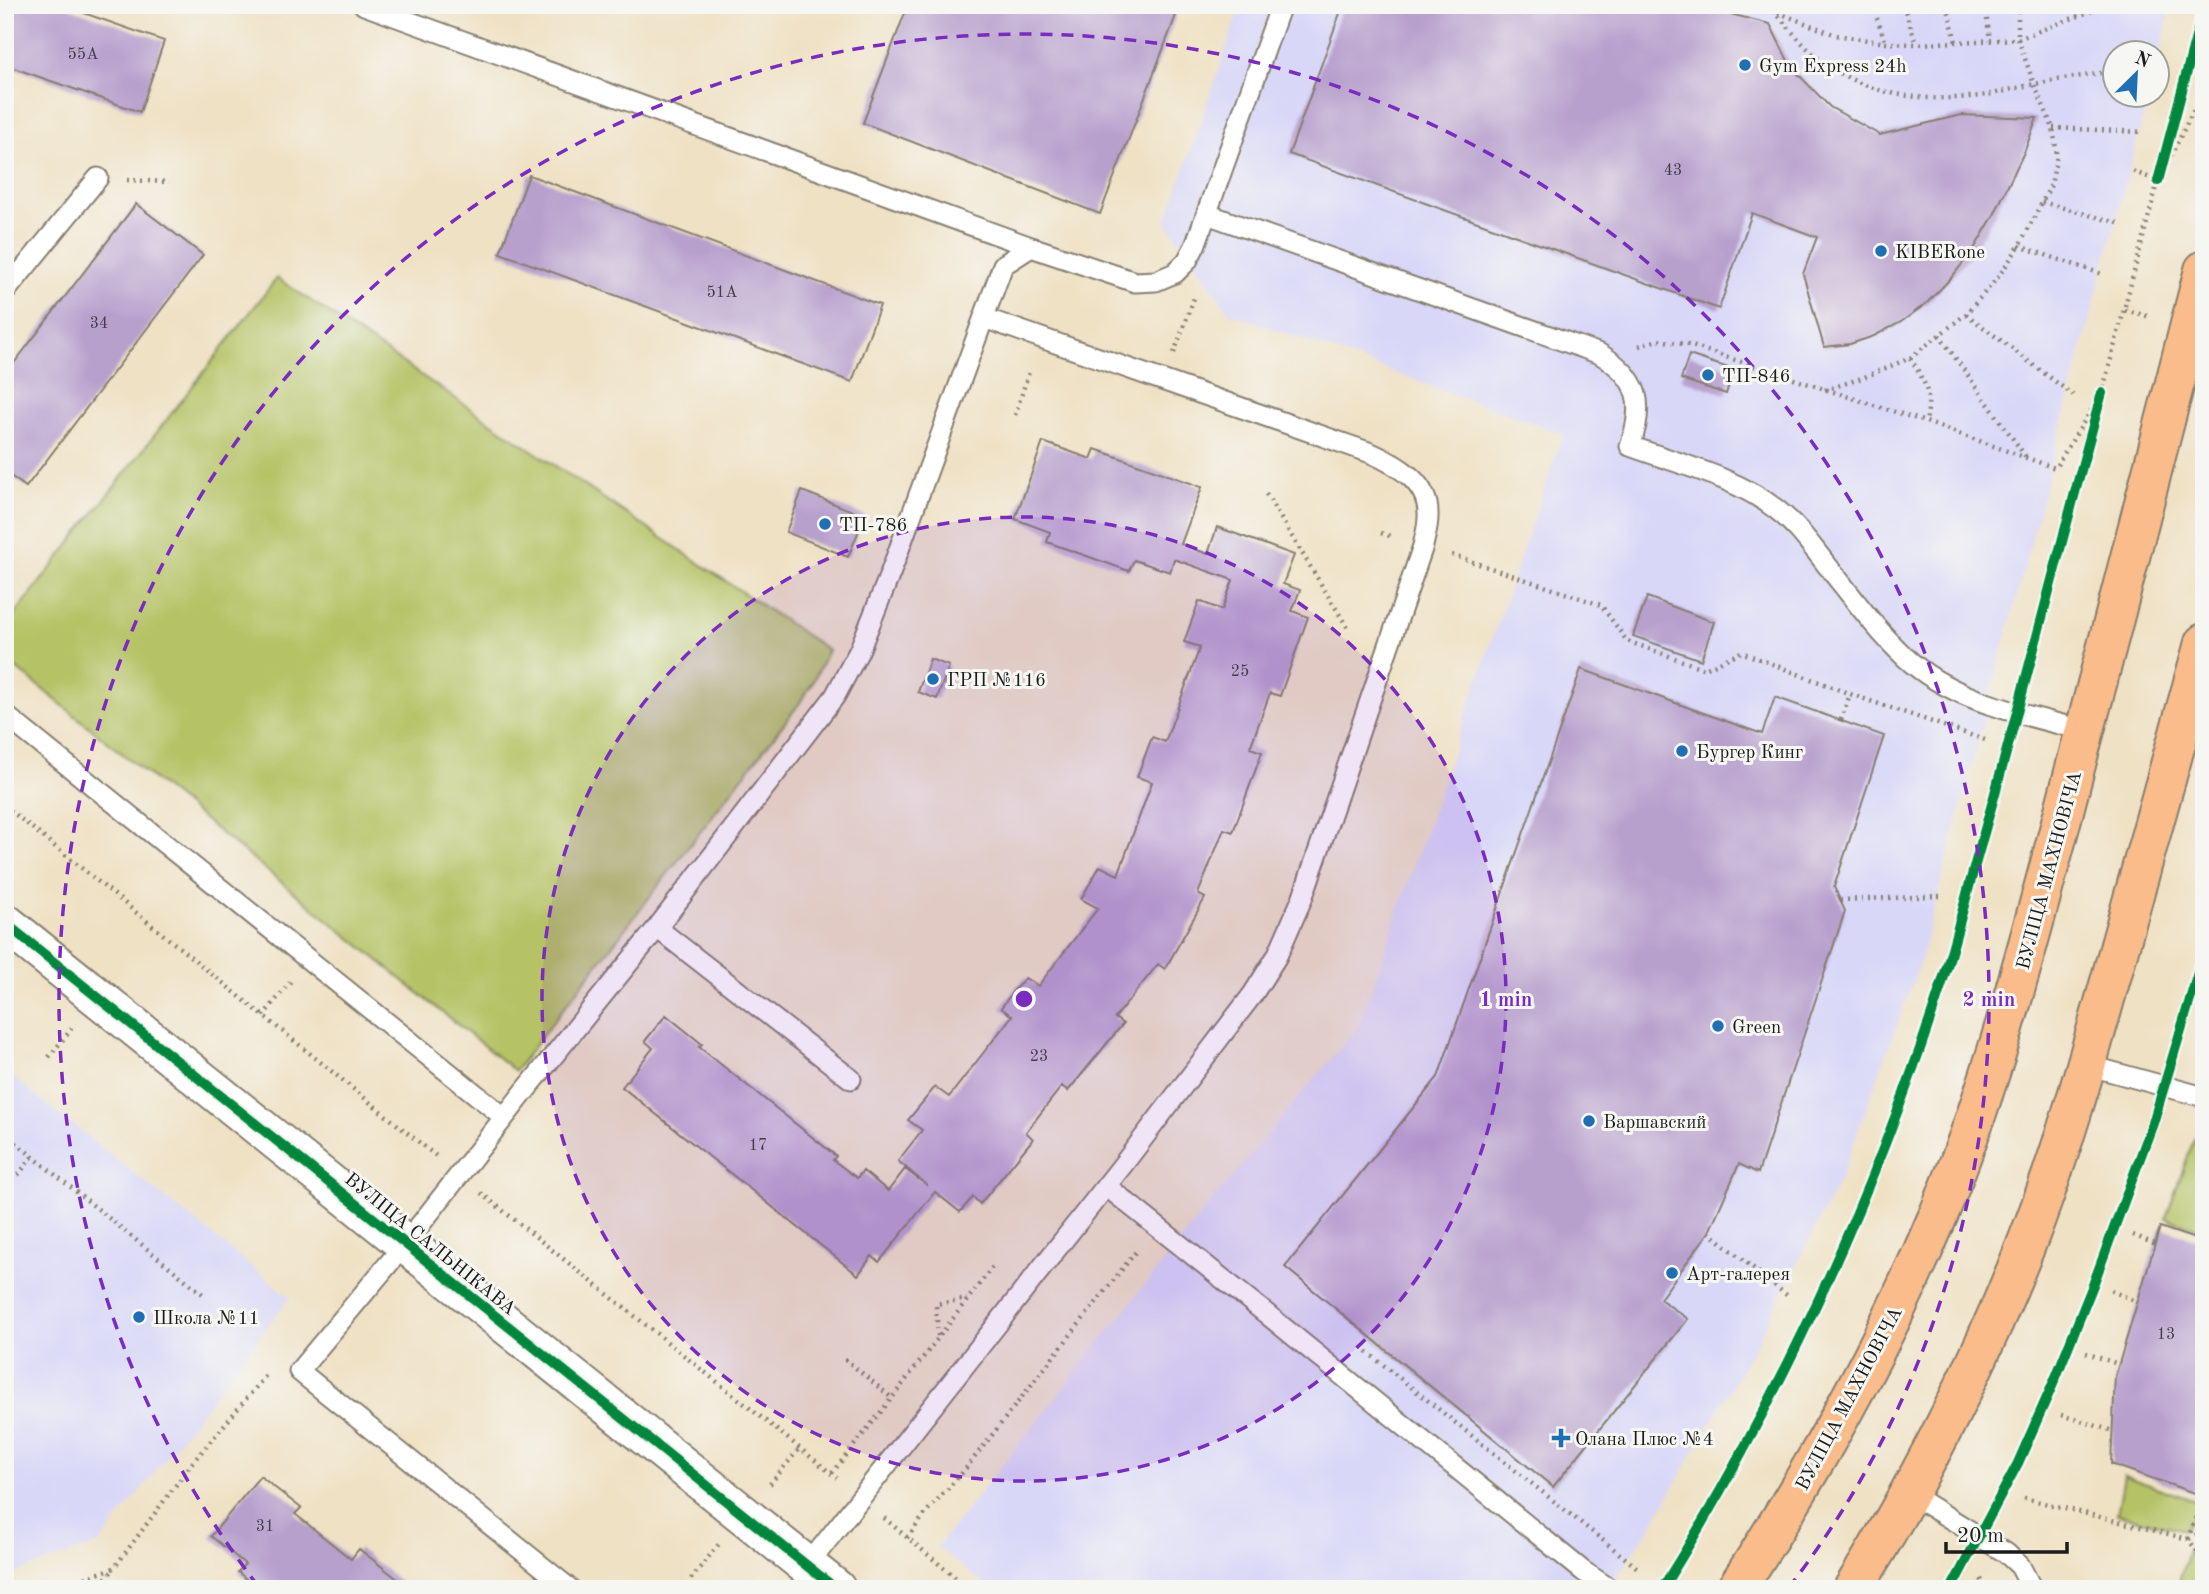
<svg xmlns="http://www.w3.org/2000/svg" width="2209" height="1594" font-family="'Old Standard TT',serif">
<rect width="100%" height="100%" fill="#f6f6f2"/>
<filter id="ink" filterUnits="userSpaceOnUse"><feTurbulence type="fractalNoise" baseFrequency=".0143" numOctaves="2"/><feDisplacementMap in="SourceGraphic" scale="14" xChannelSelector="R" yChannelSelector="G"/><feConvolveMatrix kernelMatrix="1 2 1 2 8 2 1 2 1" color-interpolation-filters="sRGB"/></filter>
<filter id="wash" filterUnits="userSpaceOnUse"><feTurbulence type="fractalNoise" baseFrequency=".00686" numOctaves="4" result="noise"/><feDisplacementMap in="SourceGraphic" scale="28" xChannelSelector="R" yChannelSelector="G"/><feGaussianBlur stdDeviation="1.57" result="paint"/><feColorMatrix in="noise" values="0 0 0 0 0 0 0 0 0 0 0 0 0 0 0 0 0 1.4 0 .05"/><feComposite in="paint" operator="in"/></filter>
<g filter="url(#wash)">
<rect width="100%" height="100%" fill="#efe1c4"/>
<path fill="#d8d7f8" d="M1241,5H2172L2157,65L2156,52H2114V94L2149,95L1920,962L1841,1177L1755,1346L1651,1527L1608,1589H990L937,1547L1205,1209L1358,1027L1563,434L1230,313L1166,222Z
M5,1071L290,1297L99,1544L5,1577Z"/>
<path fill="#b5c265" stroke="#686f40" stroke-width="2" d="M277,278L828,650L812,684L799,704L515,1071L5,659V627Z
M2194,1139L2204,1148V1231L2166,1218Z
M2124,1476L2201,1503L2184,1530L2117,1514Z
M2188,1551L2204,1572V1589H2177Z"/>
<g id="blocks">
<path fill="#b8a0cd" d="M5,5H61L164,41L140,112L5,65Z
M908,5H1180L1100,214L863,123Z
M1343,5H1695L1770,24L1791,67L1830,107L1880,135L1961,115L2037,118L2025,150L1994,215L1974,249L1951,278L1927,303L1901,322L1874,336L1850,344L1824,347L1803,274L1817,237L1752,213L1719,309L1289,154Z
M529,175L880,305L852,382L500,253Z
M136,204L203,255L26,487L5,472V375Z
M1689,355L1734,370L1726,394L1681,379Z
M1043,442L1091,459L1095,449L1202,487L1181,544L1208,554L1217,527L1294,555L1283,584L1300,590L1292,611L1308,617L1280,696L1270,693L1250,748L1262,752L1233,832L1224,829L1198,894L1205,898L1165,969L1158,964L1115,1018L1123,1024L1068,1091L1062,1086L1026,1132L1033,1139L980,1204L973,1197L960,1212L935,1192L879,1262L872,1256L858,1275L622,1087L653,1048L645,1041L666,1015L702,1044L699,1047L836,1156L833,1160L857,1178L863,1171L888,1191L905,1169L928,1186L898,1161L922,1130L908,1120L935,1087L949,1097L1012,1016L1001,1008L1014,990L1025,978L1038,986L1098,908L1081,899L1100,866L1118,875L1152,782L1137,777L1152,737L1165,742L1200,647L1184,642L1199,601L1222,610L1233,580L1174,559L1170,572L1134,560L1129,571L1047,542L1050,532L1015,519Z
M802,491L865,516L848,557L786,532Z
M1647,597L1714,622L1701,660L1633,636Z
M930,659L949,666L937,699L918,692Z
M1581,669L1762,734L1775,697L1884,736L1834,887L1845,911L1758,1173L1739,1164L1709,1232L1660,1299L1688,1319L1553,1487L1285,1267L1438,1077Z
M2160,1227L2204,1242L2203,1496L2111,1464L2115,1377Z
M260,1476L301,1508L295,1514L351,1559L359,1549L400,1581L394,1589H258L238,1572L245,1564L211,1536Z"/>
</g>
</g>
<g filter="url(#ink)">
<use href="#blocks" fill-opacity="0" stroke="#867e70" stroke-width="2"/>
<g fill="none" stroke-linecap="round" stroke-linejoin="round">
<defs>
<path id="service" d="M364,5L1031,247L1003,265L890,574L859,651L835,696L657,928L525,1091L405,1244L299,1371L570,1589
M1207,214L1600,354C1640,378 1645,404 1630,446C1679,464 1735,477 1776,509C1797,525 1810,544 1826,564C1851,595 1876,630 1905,657C1953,702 2024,714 2085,731
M1031,247L1135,282L1156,281L1175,273L1187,261L1195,246L1281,5
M5,292L98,178
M5,715L504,1117
M657,928L851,1079
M2087,1065L2204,1097
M1106,1186L1263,1311L1583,1571L1610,1589
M1910,1494L2006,1553L2020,1566L2032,1589
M807,1566L1125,1162L1253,994L1277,956L1302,899L1423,546C1425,536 1428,527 1428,517C1430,483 1398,465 1371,453L984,318"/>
<path id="minor" d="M5,923L836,1589"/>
<path id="primary" d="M1736,1589C1814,1470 1883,1347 1938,1216C1988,1097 2021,970 2055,845C2106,654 2154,461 2204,270
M1853,1589C1921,1479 1976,1371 2024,1250C2064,1149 2093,1043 2122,938C2149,840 2177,742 2204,643"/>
</defs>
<use href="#service" stroke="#867e70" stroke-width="23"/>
<use href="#minor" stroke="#867e70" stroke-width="42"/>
<use href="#primary" stroke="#867e70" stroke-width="42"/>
<path stroke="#867e70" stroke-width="4.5" stroke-dasharray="2 5" stroke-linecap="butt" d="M1751,5L1774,11L1836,35L1886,43L1917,44L2018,39L2107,5
M1872,5L1886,43
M1903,5L1917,44
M1947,5L1956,42
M1985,5L1990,40
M1774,11C1791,30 1806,50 1827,65C1874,98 1932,103 1987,95C2003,92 2019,87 2035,84C2061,79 2088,75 2114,71
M2156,64L2161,63
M2053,128L2143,132
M127,180L169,182
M2158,181L2204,90
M2042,202L2118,223
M2019,246L2105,275
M2125,310L2151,317
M1966,314L2073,395
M1939,335L2026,457
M1639,346L1658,340L1689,345L1926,422L2055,468L2102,393L2158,181L2132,171
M1174,353L1194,298
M1910,358C1925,381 1932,393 1926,422
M1825,390L1862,378L1910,358L1966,314L1999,276L2019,246L2051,185L2057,155L2053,128L2034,84L2018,39V5
M1015,415L1029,372
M1266,494L1349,630
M1381,533L1393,537
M1452,555L1601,605L1627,641L1705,669L1741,652L1850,694
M1841,720L1850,694L1985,740
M5,806L436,1156
M1840,900L1940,896
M263,1016L291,981
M2201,1041L2204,1042
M49,1057L73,1027
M5,1134L204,1295
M18,1175L33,1156
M481,1193L837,1478
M1709,1232L1789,1297
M2133,1235L2155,1244
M2111,1291L2137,1301
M938,1336L936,1304L967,1299
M1367,1352L1640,1570
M2086,1353L2118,1364
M845,1359L892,1398
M2061,1415L2113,1431
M832,1473L892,1398L994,1265
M770,1484L800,1448
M2024,1498L2188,1539L2204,1560
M884,1518L969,1589
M907,1538L929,1509L963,1472L1138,1249
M2188,1539L2203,1496
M2189,1539L2204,1530
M691,1579L719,1544
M1981,1579L1987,1589
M52,1589L114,1568L193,1462L268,1373
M96,1589L114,1569"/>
<use href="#service" stroke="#fff" stroke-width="19"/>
<use href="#minor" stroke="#fff" stroke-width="38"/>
<use href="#primary" stroke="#fabc8b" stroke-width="38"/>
<defs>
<path id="cycleway" d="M2158,181L2204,7
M5,923L836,1589
M1662,1589C1780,1400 1874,1195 1942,983C1956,938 1967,892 1980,847C2023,696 2060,544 2102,393
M1951,1589L2018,1463L2056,1377L2093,1285L2153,1123L2204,953"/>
</defs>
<use href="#cycleway" stroke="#f6f6f2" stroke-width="15"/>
<use href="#cycleway" stroke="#00873e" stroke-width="10"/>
</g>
</g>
<circle cx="1024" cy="999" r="482" fill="#7b2cbf" fill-opacity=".12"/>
<g fill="none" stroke="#7b2cbf" stroke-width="3.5" stroke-dasharray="12 9">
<circle cx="1024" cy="999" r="482"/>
<path d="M258 1586A965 965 0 1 1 1790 1586"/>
</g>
<g fill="#1f6fb2" stroke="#f6f6f2" stroke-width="2.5">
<circle cx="1745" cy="65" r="7"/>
<circle cx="1881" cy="251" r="7"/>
<circle cx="1708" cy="375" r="7"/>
<circle cx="825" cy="524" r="7"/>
<circle cx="933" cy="679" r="7"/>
<circle cx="1682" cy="751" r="7"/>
<circle cx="1718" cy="1026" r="7"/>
<circle cx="1589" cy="1121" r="7"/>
<circle cx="1672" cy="1273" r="7"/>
<circle cx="139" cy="1317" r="7"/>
<path d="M1557.5 1427.5h7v7h7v7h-7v7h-7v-7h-7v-7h7z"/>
</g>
<g text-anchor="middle" stroke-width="6" stroke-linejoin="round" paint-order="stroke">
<g font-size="16" fill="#433d48">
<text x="83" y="59">55А</text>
<text x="1673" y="175">43</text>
<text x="722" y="297">51А</text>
<text x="99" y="328">34</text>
<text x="1240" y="676">25</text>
<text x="1039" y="1061">23</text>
<text x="758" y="1150">17</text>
<text x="2166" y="1339">13</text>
<text x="265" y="1531">31</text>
</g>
<g font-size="19" fill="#1c1c1c" stroke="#f6f6f2" text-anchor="start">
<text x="1759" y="72">Gym Express 24h</text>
<text x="1895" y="258">KIBERone</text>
<text x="1722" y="382">ТП-846</text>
<text x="839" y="531">ТП-786</text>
<text x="947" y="686">ГРП №116</text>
<text x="1696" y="758">Бургер Кинг</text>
<text x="1732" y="1033">Green</text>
<text x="1603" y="1128">Варшавский</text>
<text x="1686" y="1280">Арт-галерея</text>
<text x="153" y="1324">Школа №11</text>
<text x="1575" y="1445">Олана Плюс №4</text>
</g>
<g font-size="19" fill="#1c1c1c" stroke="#f6f6f2">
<text transform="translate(2048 870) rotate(-75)" y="7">ВУЛІЦА МАХНОВІЧА</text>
<text transform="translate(431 1243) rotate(39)" y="7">ВУЛІЦА САЛЬНІКАВА</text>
<text transform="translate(1848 1398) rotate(-62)" y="7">ВУЛІЦА МАХНОВІЧА</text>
</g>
</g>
<circle cx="1024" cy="999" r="10" fill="#7b2cbf" stroke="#f6f6f2" stroke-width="3.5"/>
<g font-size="21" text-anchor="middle" font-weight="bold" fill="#7b2cbf" stroke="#f6f6f2" stroke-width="6" stroke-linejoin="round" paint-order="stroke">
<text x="1506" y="1006">1 min</text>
<text x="1989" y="1006">2 min</text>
</g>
<rect width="2209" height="1594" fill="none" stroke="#f6f6f2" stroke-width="28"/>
<g transform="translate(2136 74) rotate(24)"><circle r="33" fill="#f6f6f2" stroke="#9f9f9c" stroke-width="2"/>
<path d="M0-5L12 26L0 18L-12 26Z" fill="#1f6fb2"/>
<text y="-10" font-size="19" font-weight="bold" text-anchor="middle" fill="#1c1c1c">N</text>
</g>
<path d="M1946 1542v10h121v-10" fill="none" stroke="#1c1c1c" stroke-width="3.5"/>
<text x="1957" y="1542" font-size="21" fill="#1c1c1c" stroke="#f6f6f2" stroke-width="5" paint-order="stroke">20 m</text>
</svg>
